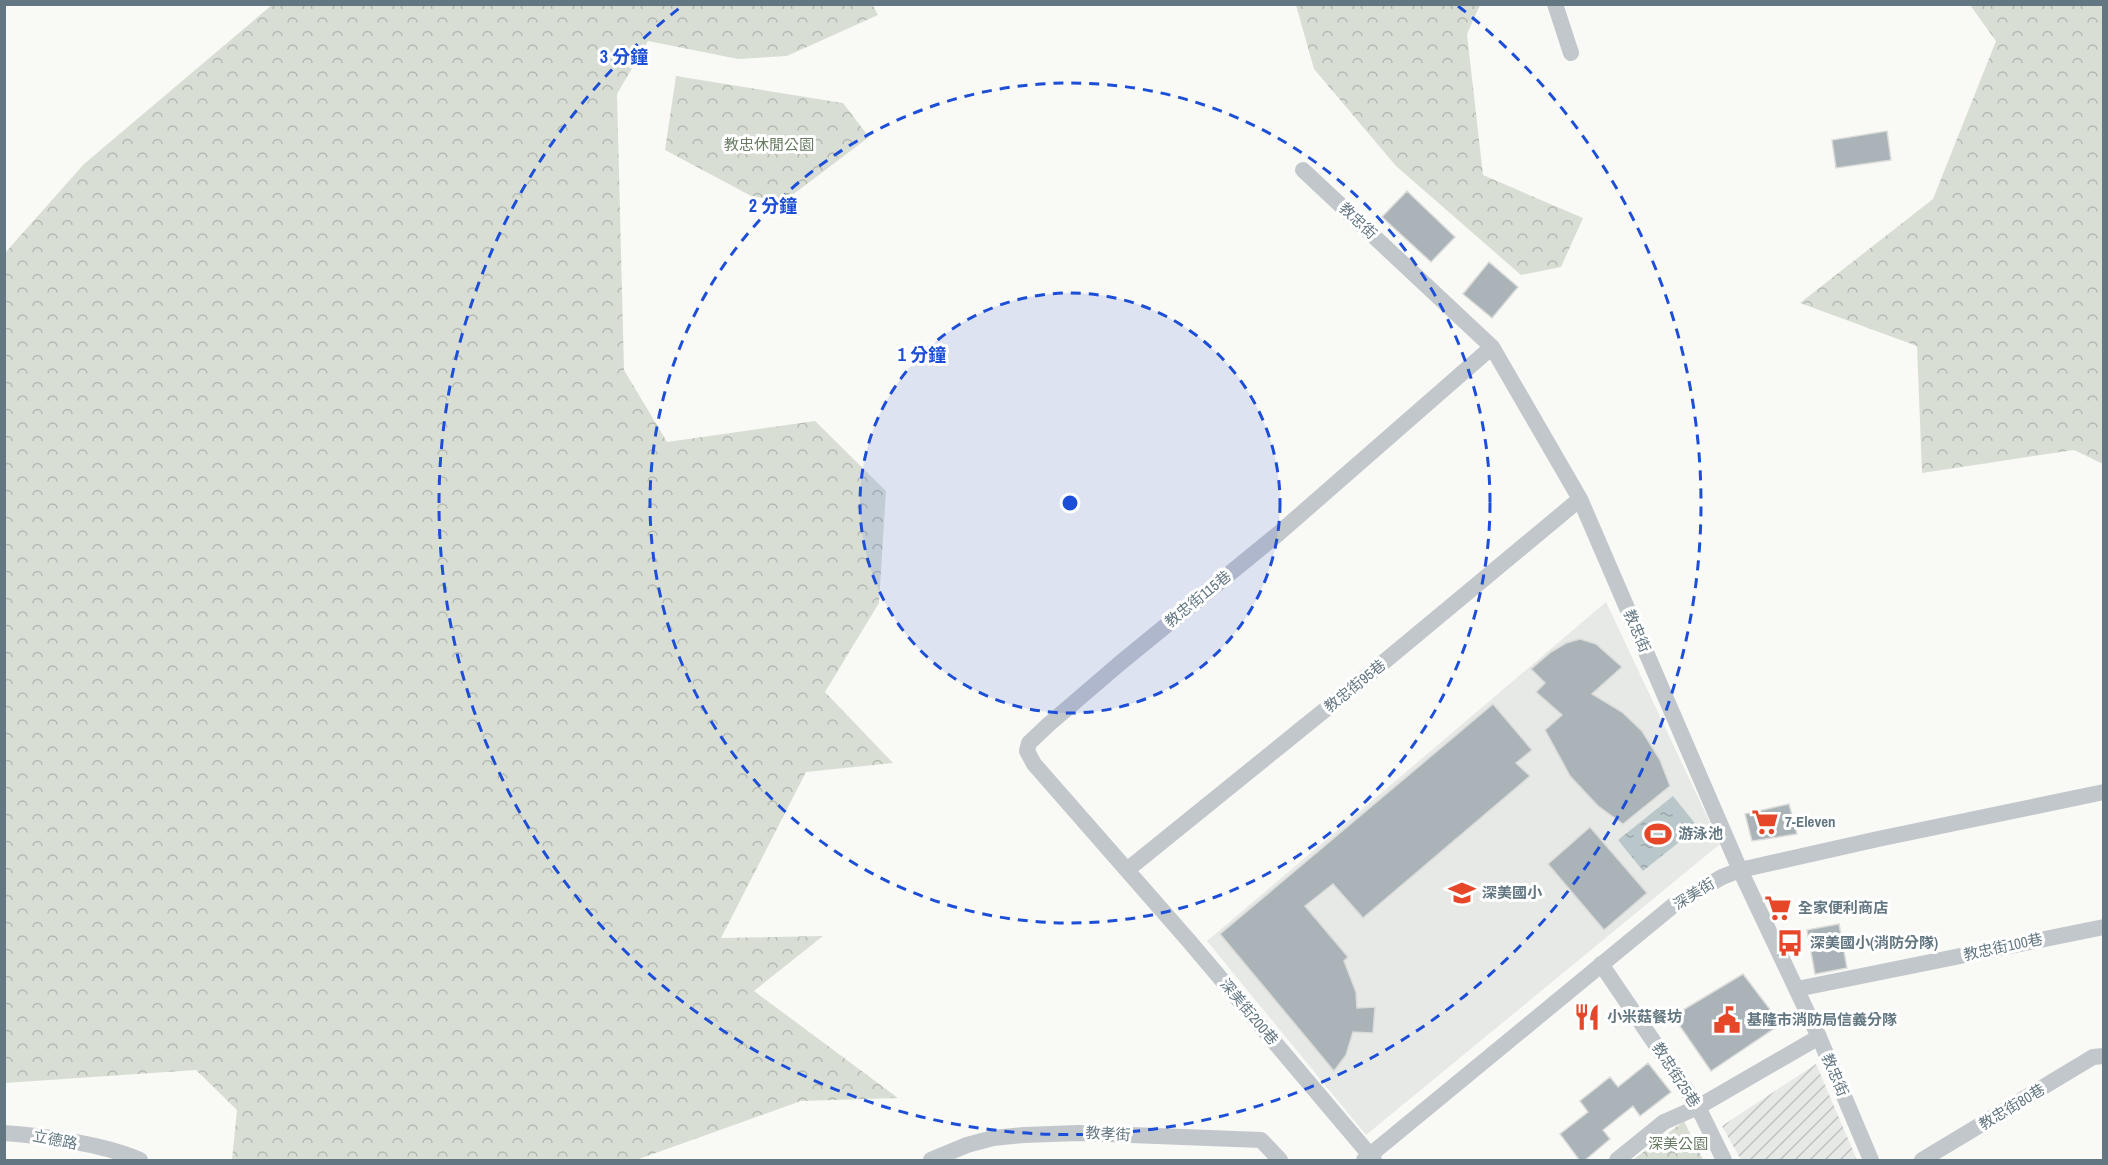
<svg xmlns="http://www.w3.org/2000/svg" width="2108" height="1165" font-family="'Archivo Narrow','Noto Sans TC',sans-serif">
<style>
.built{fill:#e7e9e7}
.industrial{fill:url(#industrial-furrows)}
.forest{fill:url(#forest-crowns)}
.water{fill:url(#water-ripples)}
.building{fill:#a9b3b8;stroke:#dbdbd9;stroke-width:1.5}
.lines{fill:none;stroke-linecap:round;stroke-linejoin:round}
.street{stroke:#c2c7cb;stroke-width:16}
.ring{fill:none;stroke:#1d4ed8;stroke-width:3;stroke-dasharray:10 8}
.labels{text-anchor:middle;stroke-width:6;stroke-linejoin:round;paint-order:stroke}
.park-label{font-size:15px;fill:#687a62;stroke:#fff}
.street-label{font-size:15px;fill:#637782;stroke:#fff}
.poi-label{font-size:15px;font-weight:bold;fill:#637782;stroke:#fff;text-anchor:start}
.centre{fill:#1d4ed8;stroke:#fff;stroke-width:3}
.ring-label{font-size:18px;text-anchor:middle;font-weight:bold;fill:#1d4ed8;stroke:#fff;stroke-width:6;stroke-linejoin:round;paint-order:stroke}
</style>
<defs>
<pattern id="industrial-furrows" width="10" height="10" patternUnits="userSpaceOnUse" patternTransform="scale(1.5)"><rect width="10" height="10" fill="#e7e9e7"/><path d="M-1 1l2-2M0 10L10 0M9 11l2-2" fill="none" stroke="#bfc2c1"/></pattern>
<pattern id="forest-crowns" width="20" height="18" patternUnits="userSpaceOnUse" patternTransform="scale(1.5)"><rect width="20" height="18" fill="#d9ded5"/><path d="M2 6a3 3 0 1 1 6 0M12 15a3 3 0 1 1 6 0" fill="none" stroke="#b4b9b2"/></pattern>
<pattern id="water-ripples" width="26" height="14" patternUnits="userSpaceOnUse" patternTransform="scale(1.5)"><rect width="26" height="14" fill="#b9c7ca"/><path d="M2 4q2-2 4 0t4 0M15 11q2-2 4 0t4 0" fill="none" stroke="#9aa6a9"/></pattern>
</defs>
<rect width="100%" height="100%" fill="#f9f9f6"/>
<path class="built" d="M1606 602 1720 844 1366 1135 1207 941Z"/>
<path class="industrial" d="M1816 1064 1857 1160H1741L1722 1126Z"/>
<path class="forest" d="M273 4H872L878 15 787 56 738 59 648 41 617 94 624 370 667 442 815 421 886 491 879 603 825 692 893 763 806 772 721 938 823 936 754 991 898 1098 801 1101 636 1160H232L237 1110 196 1070 5 1083V253L84 164Z
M1296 5H1480L1467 34 1483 175 1583 218 1561 267 1521 275 1396 166 1314 69Z
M1970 5H2103V464L2074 450 1922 473 1917 346 1800 303 1933 199 1996 41Z
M676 76 843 103 869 137 787 199 753 197 665 150Z
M1684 1121 1703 1160H1633Z"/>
<path class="water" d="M1673 796 1698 827 1643 871 1618 840Z"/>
<path class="building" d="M1887 131 1891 160 1836 168 1832 140Z
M1407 191 1455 237 1431 262 1382 217Z
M1489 262 1518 287 1492 318 1463 294Z
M1580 639 1596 644 1622 667 1592 694 1622 712 1642 731 1660 760 1670 786 1623 824 1598 806 1570 776 1545 730 1562 715 1536 692 1545 683 1531 669 1551 652 1566 643Z
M1493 704 1532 750 1516 763 1530 776 1363 918 1333 884 1305 906 1348 957 1344 961 1356 992 1357 1008 1375 1007 1373 1033 1353 1032 1346 1055 1334 1071 1220 934Z
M1789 804 1797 834 1752 841 1745 814Z
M1590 827 1647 893 1604 930 1548 864Z
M1839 924 1847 968 1815 974 1807 930Z
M1743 974 1781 1024 1711 1071 1673 1016Z
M1648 1063 1671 1092 1640 1116 1633 1106 1603 1130 1610 1139 1584 1161H1580L1560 1134 1588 1112 1580 1101 1610 1077 1618 1087Z"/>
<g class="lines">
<path class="street" d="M1555 4 1571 53
M1303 170 1492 347 1580 499 1740 870 1819 1037 1871 1160
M1127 870 1373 671 1580 499
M1601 964 1698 1107 1724 1160
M1797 989 2104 927
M4 1133C44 1136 104 1144 140 1160
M931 1160 967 1145 993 1138 1024 1135 1079 1133 1261 1140 1280 1160
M1364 1160 1675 904 1722 877 1740 870 1878 839 2104 792
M1374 1160 1189 941 1034 764 1027 751 1029 743 1048 725 1119 664 1278 534 1492 347
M1617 1160 1664 1122 1698 1107 1819 1037
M1922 1160 2093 1057 2104 1056"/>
</g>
<circle cx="1070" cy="503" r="210" fill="#1d4ed8" fill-opacity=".12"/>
<g class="ring">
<circle cx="1070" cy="503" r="210"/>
<circle cx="1070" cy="503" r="420"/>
<path d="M1458 6A631 631 0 1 1 682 6"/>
</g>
<defs>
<symbol id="supermarket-bare" viewBox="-9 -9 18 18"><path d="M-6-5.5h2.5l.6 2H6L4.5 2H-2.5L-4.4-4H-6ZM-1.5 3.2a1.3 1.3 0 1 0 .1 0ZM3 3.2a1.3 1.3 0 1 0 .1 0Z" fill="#e64729" stroke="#fff" stroke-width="2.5" paint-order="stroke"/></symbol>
<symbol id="stadium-bare" viewBox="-9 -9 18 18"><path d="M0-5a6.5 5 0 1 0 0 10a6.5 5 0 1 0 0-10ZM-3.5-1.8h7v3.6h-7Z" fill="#e64729" stroke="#fff" stroke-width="2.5" paint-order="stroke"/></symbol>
<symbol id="school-bare" viewBox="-9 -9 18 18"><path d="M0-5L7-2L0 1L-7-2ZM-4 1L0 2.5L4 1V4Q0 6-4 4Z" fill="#e64729" stroke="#fff" stroke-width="2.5" paint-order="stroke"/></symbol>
<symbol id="bus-bare" viewBox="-9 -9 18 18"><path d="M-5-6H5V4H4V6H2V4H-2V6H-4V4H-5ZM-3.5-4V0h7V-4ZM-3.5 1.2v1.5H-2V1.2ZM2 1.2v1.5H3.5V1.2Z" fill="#e64729" stroke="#fff" stroke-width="2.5" paint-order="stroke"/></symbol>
<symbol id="restaurant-bare" viewBox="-9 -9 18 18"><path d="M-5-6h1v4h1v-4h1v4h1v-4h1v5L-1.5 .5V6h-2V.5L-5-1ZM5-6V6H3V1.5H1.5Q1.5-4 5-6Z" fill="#e64729" stroke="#fff" stroke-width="2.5" paint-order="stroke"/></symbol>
<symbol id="civic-bare" viewBox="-9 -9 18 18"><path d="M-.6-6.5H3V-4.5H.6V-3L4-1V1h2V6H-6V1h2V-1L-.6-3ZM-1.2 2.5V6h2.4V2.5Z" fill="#e64729" stroke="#fff" stroke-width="2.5" paint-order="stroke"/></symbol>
</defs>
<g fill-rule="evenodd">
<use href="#supermarket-bare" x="1746" y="803" width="38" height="38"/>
<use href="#stadium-bare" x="1639" y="815" width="38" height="38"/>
<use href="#school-bare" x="1443" y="874" width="38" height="38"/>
<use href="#supermarket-bare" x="1759" y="889" width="38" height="38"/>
<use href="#bus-bare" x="1771" y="924" width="38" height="38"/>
<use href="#restaurant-bare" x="1568" y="998" width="38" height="38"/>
<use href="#civic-bare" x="1708" y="1001" width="38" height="38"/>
</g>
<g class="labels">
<g class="park-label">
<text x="769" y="150">教忠休閒公園</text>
<text x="1678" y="1149">深美公園</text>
</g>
<g class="street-label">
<text transform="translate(1358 221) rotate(43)" y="5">教忠街</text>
<text transform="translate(1198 599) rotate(-39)" y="5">教忠街115巷</text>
<text transform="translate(1637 631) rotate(67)" y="5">教忠街</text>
<text transform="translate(1355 686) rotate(-39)" y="5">教忠街95巷</text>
<text transform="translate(1694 894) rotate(-32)" y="5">深美街</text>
<text transform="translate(2003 947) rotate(-12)" y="5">教忠街100巷</text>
<text transform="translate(1249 1012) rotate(50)" y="5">深美街200巷</text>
<text transform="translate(1676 1075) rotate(57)" y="5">教忠街25巷</text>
<text transform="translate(1835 1075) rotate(67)" y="5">教忠街</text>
<text transform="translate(2012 1107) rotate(-31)" y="5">教忠街80巷</text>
<text transform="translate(1108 1134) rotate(3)" y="5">教孝街</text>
<text transform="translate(55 1140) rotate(11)" y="5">立德路</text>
</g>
<g class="poi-label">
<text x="1785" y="827">7-Eleven</text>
<text x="1678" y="839">游泳池</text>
<text x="1482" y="898">深美國小</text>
<text x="1798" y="913">全家便利商店</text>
<text x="1810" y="948">深美國小(消防分隊)</text>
<text x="1607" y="1022">小米菇餐坊</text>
<text x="1747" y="1025">基隆市消防局信義分隊</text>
</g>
</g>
<circle cx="1070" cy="503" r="9" class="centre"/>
<g class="ring-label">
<text x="624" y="63">3 分鐘</text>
<text x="773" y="212">2 分鐘</text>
<text x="922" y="361">1 分鐘</text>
</g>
<rect width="2108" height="1165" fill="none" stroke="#637782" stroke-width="12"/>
</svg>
